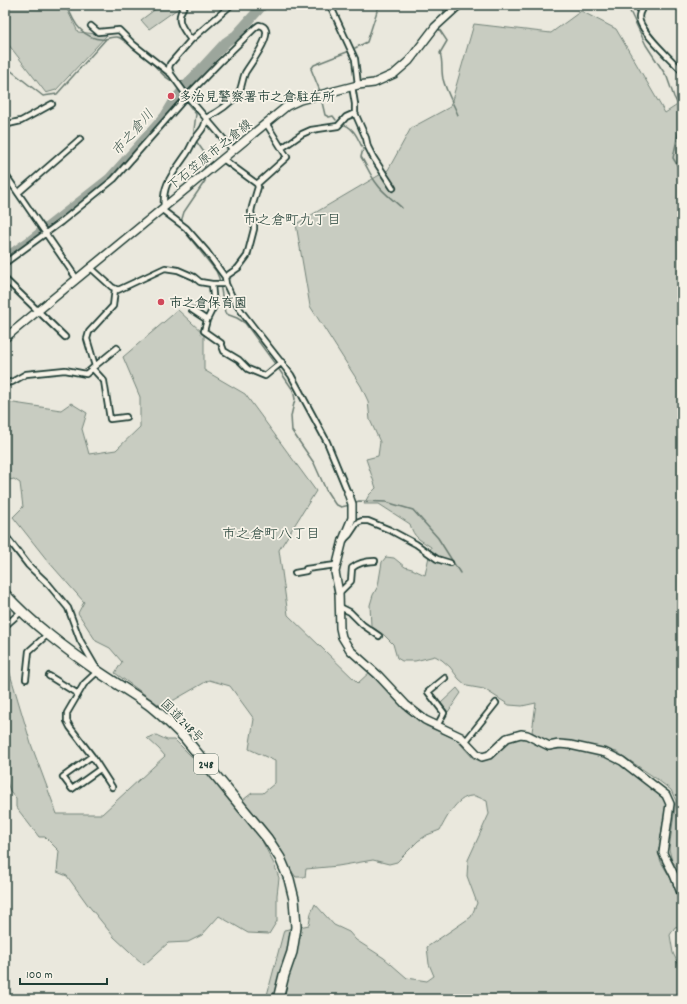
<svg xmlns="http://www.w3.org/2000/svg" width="687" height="1004" font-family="Dekko,'Klee One',sans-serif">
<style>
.green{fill:#c8ccc1;stroke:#74847a}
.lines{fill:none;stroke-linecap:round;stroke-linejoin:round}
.stream{stroke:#6a7c72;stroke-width:1.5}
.river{stroke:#9ca69c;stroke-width:10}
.street-casing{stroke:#1f3d34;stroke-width:8}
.secondary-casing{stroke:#1f3d34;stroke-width:10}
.highway-casing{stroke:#1f3d34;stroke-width:12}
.street{stroke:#f7f3e8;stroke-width:4.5}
.secondary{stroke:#f7f3e8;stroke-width:7}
.highway{stroke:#f7f3e8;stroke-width:9}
.poi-dot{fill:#d1495b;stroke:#f7f3e8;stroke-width:1.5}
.labels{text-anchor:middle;stroke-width:3.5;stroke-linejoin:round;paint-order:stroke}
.shield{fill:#f7f3e8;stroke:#60746a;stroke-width:1}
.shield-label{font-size:12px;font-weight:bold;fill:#1f3d34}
.poi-label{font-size:13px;font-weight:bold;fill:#1f3d34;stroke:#f7f3e8;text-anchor:start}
.street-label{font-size:13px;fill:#1f3d34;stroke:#f7f3e8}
.water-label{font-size:14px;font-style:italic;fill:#445c53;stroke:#f7f3e8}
.neighbourhood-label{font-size:14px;fill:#1f3d34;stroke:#f7f3e8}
</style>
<rect width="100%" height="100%" fill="#eae8dd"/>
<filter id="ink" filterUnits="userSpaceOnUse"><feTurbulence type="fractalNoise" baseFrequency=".025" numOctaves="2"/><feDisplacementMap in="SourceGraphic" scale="8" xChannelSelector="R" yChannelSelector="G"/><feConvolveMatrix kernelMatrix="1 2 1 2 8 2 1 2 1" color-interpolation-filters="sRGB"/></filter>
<g filter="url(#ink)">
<path class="green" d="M5 5H65L78 32 107 35 56 90 46 93 5 40Z
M161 5H183L149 29 141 20Z
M581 11 616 29 665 113 682 102V746L679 748 682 753V868L680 870 672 861 669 849 676 801 671 790 654 777 617 752 573 742H553L547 741 532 732 536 703 522 706 509 705 484 689 467 686 459 679 450 667 442 660 435 656 415 661H402L397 658 393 644 384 635 371 626 370 605 373 595 378 586 382 562 386 557 394 558 405 567 412 569 425 575 431 547C419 539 414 538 410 524L379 504H364L369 495 376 488 366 459 378 456 380 442 370 420 368 401 361 386 310 306 296 224 388 170 411 128 450 107 474 24 551 33Z
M178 310 204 334V370L245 394 316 491 279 550 288 615 358 683 371 671 412 715 426 726 456 739 473 758 478 760H486L511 740 514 738H522L531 740 551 750 567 748 598 754 612 759 622 765 660 794 666 804 658 853 661 862 671 879 682 909V926L675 927 670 935 673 953 682 972V999H266L284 930 309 925 311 913 315 904 334 925 349 932 356 940 384 958 407 978 427 981 434 976 429 964 427 947 471 917 477 903 467 876 468 860 489 814 487 801C484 800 479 797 475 796 458 794 447 817 440 830L427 835 418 841 397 862 389 864 373 860 338 866 306 869 305 877H296C289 869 286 859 281 850 271 832 256 816 243 800L252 793H263L275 783V761L249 749 254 719 230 686 209 680 162 707 115 673 122 662 110 648 96 641 78 613 84 602 47 560 13 517 23 507 20 483 14 479 5 481V407L7 402 61 410 71 403 87 413 82 429 89 454 116 450 140 427V397L123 357Z
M5 657 31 744 57 814H102L165 756 159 749 147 738 156 735 167 740H175L205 770 260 837 274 864 279 878 277 895V921L269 934 248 933 219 916 202 935 188 942 168 943 144 965 114 937 88 905 67 876 57 872 59 851 45 837H39L16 807V798L10 791 5 777Z
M457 688 461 693 448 712 441 703Z"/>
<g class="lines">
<path class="stream" d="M67 5C70 13 74 23 80 29 87 36 96 40 105 39 111 38 115 35 120 38 131 45 142 54 152 63 159 70 165 79 175 82
M627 5 646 45 667 77 674 97 682 112
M443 16 445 5
M440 27 439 29 447 41 440 53C443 61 441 70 443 79 446 91 453 103 458 115
M355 48 367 42 379 5
M5 66 43 96 57 94 106 39
M179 82 190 81
M320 91 311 69 314 65 347 52
M179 95 181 96
M321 98 325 115 329 117 333 116 336 120
M188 104 196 114 193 138
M682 115 673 158 682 173
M341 124C354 126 358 139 363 149L361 157C367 166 370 175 377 184 383 193 394 200 402 208
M196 141 206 155 204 171
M181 222 184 212 205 181V177
M182 228 216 271 219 278 225 313 229 315 237 318 245 323 278 368 293 390 295 399 291 416 292 431 314 463 326 490 335 504 341 507 350 505
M353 503 359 501 386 502 413 510 438 538 460 573"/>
<path class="river" d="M5 258 31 240 109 179 165 116 174 101 190 81 226 42 236 35 263 5"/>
<defs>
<path id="street" d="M185 5C174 20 182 27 191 40
M231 5 191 40 170 64 169 68 171 74 187 96 233 150
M330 5 355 59 358 85
M644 5C642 9 639 12 639 17 639 31 672 60 682 71
M91 26 98 32 119 30 134 45 171 74
M352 86 355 104V113L366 138 368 147 373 157 393 188
M5 126 8 124 21 121 52 104
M282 148 302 134 311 130 338 126 346 117 355 113
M223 159 257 184 258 187 252 207 251 212 254 223V229L247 256 238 268 225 277
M5 174 77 279
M257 184 287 157 266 123
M18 193 80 139
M161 209 186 228 207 252 225 277 226 284 233 299 244 315 291 375 327 442 348 493
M5 263 61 222 114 179 187 96 219 63 255 28 259 25C280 28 249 65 245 73 242 80 242 88 238 94 229 105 218 112 206 118 205 129 200 131 194 140 191 145 189 151 185 156 173 174 162 184 164 207
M91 268 112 287 118 290 165 268 178 270 194 277 200 282 212 284H226
M5 279 65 337
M212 284 214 306 207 320 204 331 221 343 224 351 239 360 248 369 265 376 282 362
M192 310 207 320
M95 366 117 348
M93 369 104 381 110 419 126 417
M5 383 12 382 26 374 65 370 86 374 95 366 87 339 89 332 113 306 115 289
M5 535 28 565 49 585 68 608 80 640 98 671 84 684 67 713V721L70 727 92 756 112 787
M345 539 349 535 357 523 362 521H368L390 530 416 544 437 559 450 563
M295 573 306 571V569L336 565
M339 593 351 581 352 568C358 563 367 561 375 561
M340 607 350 612 363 625 379 636
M5 626 22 611
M49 676 78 694
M26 679 29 651 48 634
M437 726 444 713 428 692 445 678
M465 742 496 703
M92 756 63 777 72 789 100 769"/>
<path id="secondary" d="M5 338 287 106 300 100 358 85 374 83 394 74 409 61 435 27 459 5
M348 493 352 504V518L343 540 335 572 339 593 340 628 342 637 350 650 378 675 406 705 425 720 461 737 477 754 482 757 489 755 507 738 521 734 527 735 549 746 559 744 570 745 606 753 622 761 666 795 670 804 663 853 674 875 682 895"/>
<path id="highway" d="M5 594C32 624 66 649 99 672 115 683 132 693 148 704 161 714 173 726 184 737L267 838 280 858 289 879 294 899 296 927 292 952 284 975 278 999"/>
</defs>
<use href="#street" class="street-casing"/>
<use href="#secondary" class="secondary-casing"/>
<use href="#highway" class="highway-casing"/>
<use href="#street" class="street"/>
<use href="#secondary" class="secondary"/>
<use href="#highway" class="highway"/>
</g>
</g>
<g class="poi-dot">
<circle cx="171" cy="96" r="4"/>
<circle cx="161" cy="302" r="4"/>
</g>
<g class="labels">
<rect class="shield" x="194" y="754" width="24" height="20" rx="3"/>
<g class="shield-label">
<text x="206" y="768">248</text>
</g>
<g class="poi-label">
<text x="179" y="101">多治見警察署市之倉駐在所</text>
<text x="169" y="307">市之倉保育園</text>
</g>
<g class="street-label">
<text transform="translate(209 154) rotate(-39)" y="5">下石笠原市之倉線</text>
<text transform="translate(183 720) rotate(45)" y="5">国道248号</text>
</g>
<g class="water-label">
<text transform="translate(132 132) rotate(-49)" y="5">市之倉川</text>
</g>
<g class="neighbourhood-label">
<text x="292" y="224">市之倉町九丁目</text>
<text x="271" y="538">市之倉町八丁目</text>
</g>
</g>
<rect width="687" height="1004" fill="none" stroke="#f7f3e8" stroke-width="20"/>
<rect x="10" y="10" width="667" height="984" fill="none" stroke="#1f3d34" stroke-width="1.5" filter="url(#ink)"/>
<path d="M20 978v6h87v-6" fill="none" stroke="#1f3d34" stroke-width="2"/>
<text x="26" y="978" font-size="12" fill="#1f3d34" stroke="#f7f3e8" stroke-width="3" paint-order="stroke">100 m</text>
</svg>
